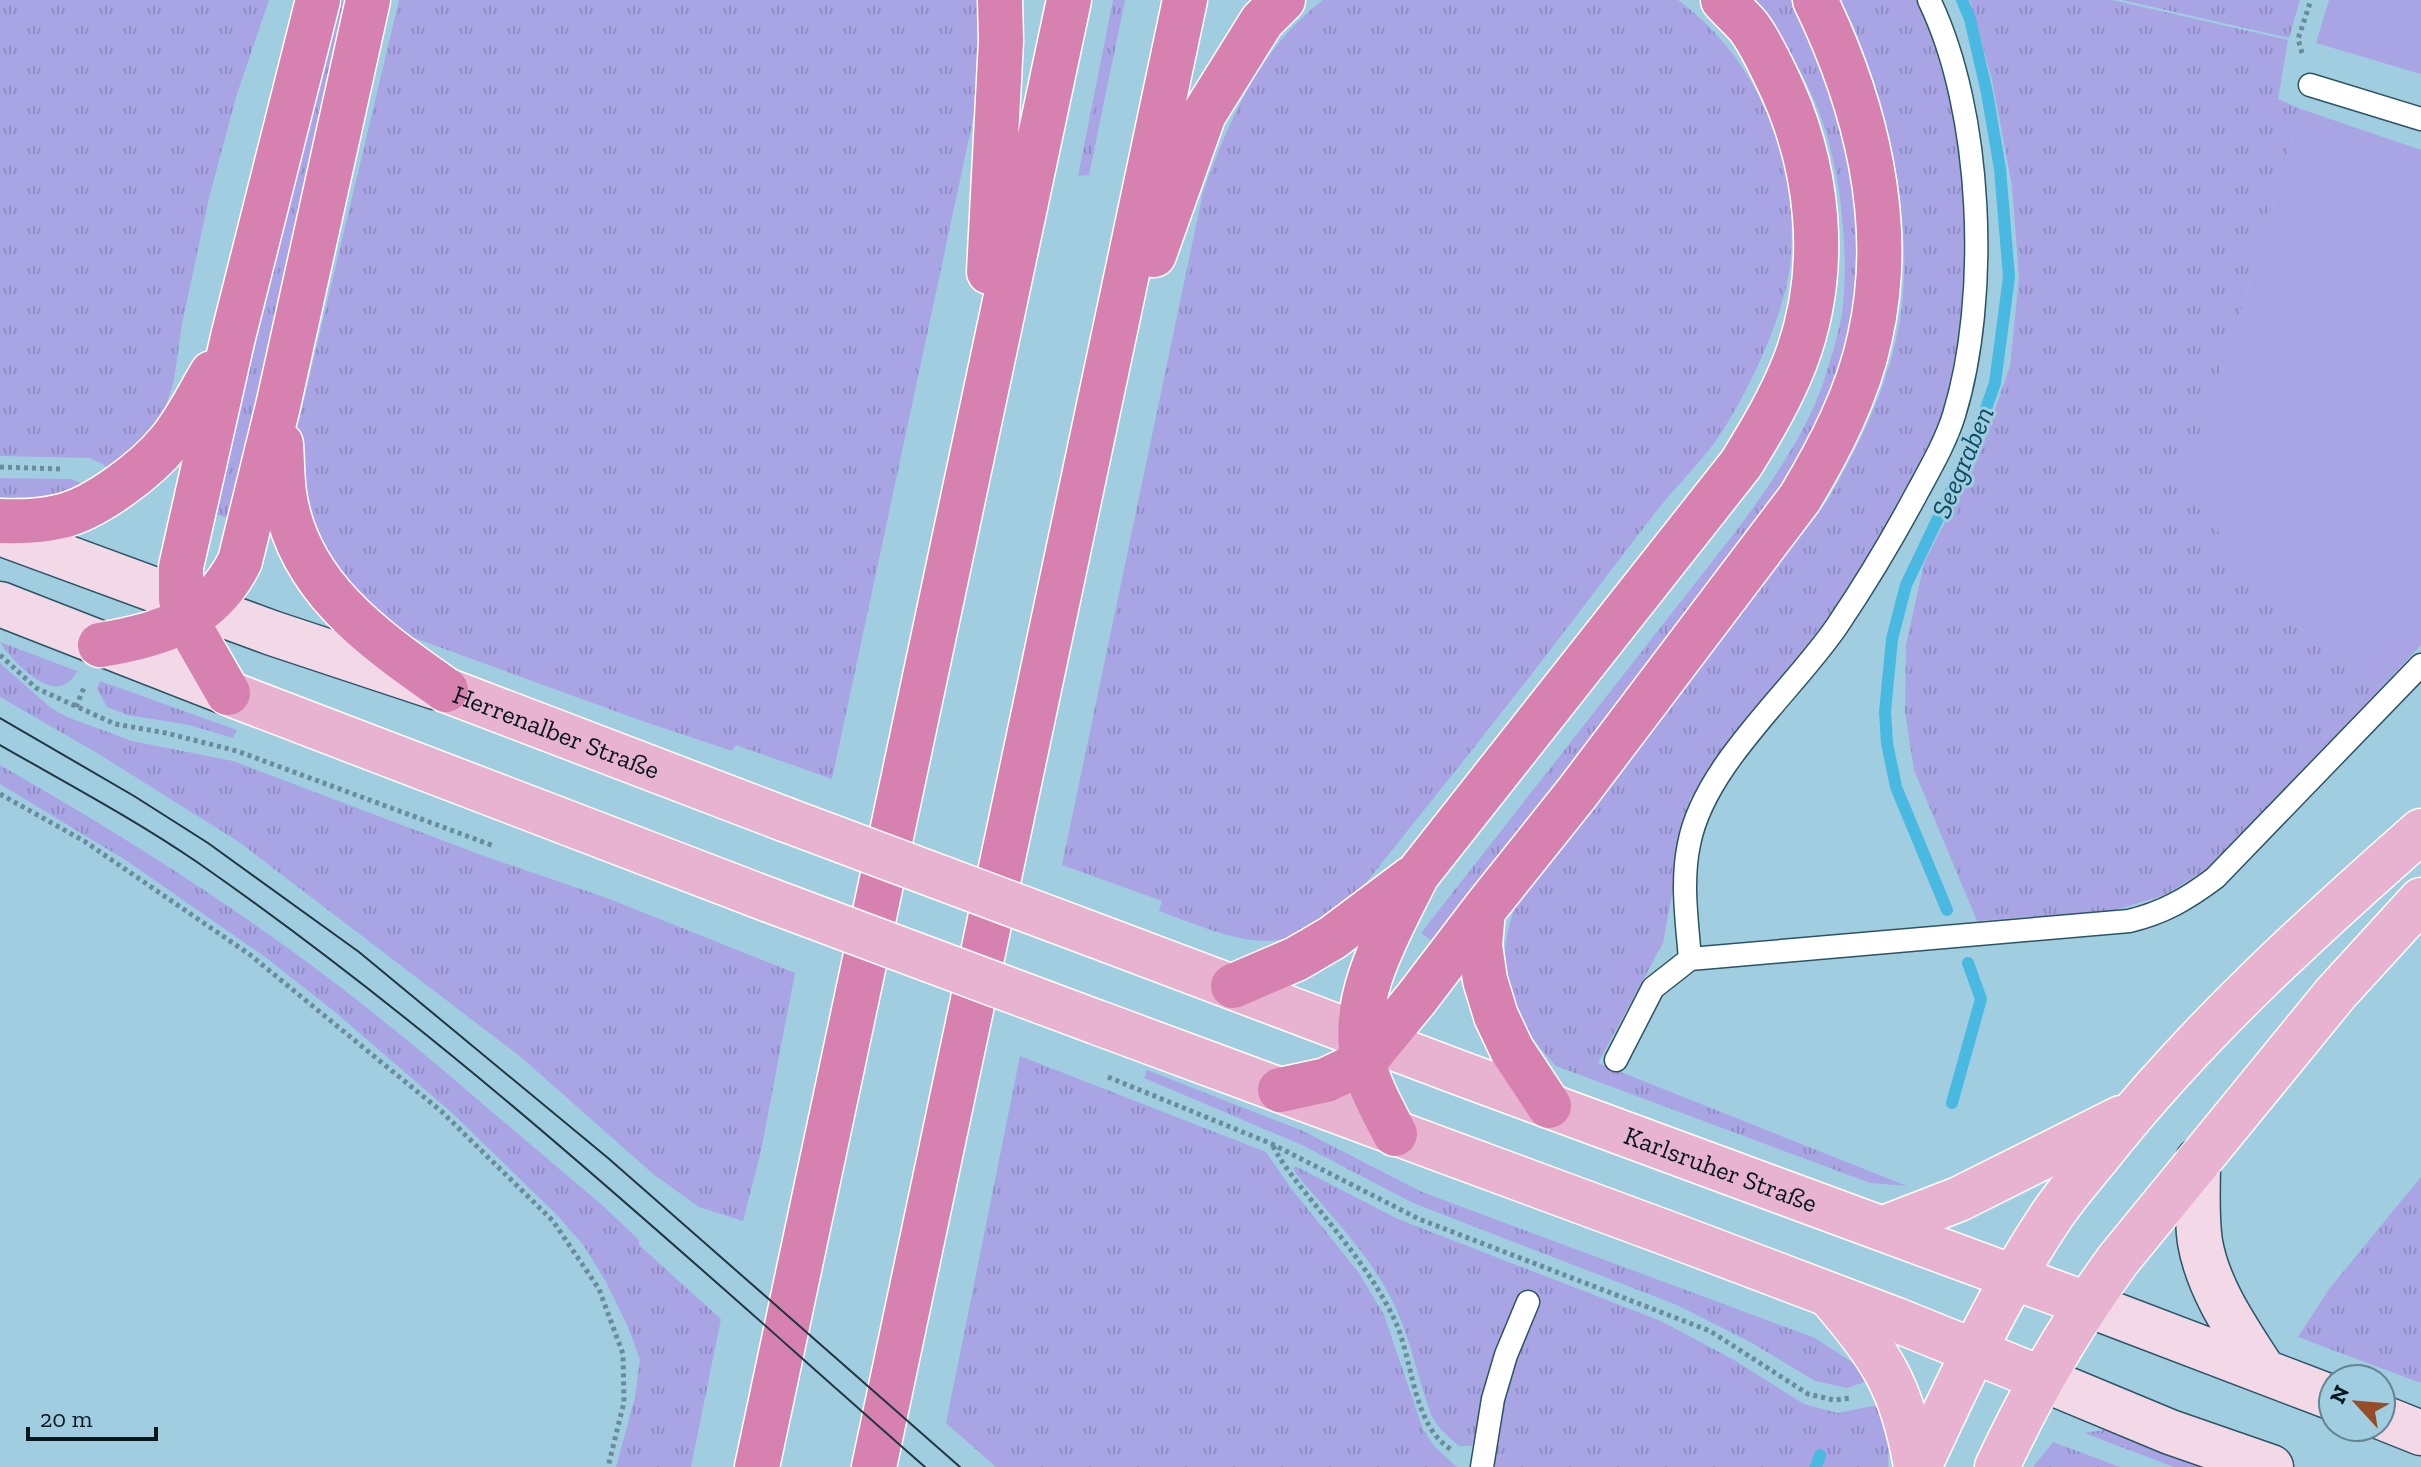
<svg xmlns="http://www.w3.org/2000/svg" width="2421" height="1467" font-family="'Zilla Slab',serif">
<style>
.grass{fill:url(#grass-tufts)}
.garden{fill:#a9a5e5}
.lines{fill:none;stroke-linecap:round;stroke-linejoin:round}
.stream{stroke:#49b9e2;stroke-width:12}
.lane-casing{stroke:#2b5464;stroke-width:25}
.secondary-casing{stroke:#2b5464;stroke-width:47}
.primary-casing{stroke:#fff;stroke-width:47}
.highway-casing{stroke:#fff;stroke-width:47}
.path{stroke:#698b9a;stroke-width:5;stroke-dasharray:4 4;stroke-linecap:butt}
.lane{stroke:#fff;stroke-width:22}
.secondary{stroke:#f3d9e7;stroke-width:44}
.primary{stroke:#e7b3d0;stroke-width:44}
.highway{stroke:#d781b0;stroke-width:44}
.tram{stroke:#21363f;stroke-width:2}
.primary-bridge-casing{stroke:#fff;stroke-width:47;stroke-linecap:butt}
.primary-bridge{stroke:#e7b3d0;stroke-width:44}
.labels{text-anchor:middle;stroke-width:6;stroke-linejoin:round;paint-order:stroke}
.street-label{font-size:26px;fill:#06161d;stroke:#a1cde0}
.water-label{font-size:28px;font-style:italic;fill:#0d4d63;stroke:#a1cde0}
</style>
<defs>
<pattern id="grass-tufts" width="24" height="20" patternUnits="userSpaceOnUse" patternTransform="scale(2)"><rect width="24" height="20" fill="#a9a5e5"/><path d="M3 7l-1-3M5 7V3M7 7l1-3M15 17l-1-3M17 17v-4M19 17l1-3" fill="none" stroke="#908dc4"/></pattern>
</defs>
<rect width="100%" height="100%" fill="#a1cde0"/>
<path class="grass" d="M0 0H269L237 94 209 198 182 324 174 380 165 409 152 432 113 474 103 464 89 458 0 456Z
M340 0H355L233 519 214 514Z
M399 0H979L978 96 832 779 736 745 732 751 645 722 406 635 353 600 310 521 297 461V429Z
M1113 0H1125L1089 175 1078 176Z
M1323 0H1678C1761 61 1801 165 1790 266 1784 316 1749 391 1721 433 1705 458 1682 480 1663 503 1639 533 1616 564 1593 594 1514 699 1431 801 1350 903 1279 964 1236 939 1159 911L1162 901 1062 865 1203 192C1230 119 1259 49 1323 0Z
M1750 0H1791L1831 93 1841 128 1854 192 1859 238V277L1844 362 1796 469 1673 636 1525 822 1436 944 1421 933 1740 526C1773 480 1807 432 1825 378 1831 357 1839 334 1842 313 1850 252 1840 159 1815 102 1799 64 1777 32 1750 0Z
M1841 0H1919L1923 8 1957 123 1966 223 1962 335 1941 419 1905 497 1816 637 1690 799 1663 943 1598 1063 1907 1186 1870 1183 1556 1066C1507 1013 1491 969 1517 901L1828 500C1856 451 1882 399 1895 344 1921 239 1889 95 1841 0Z
M1970 0H2112L2288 40 2278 99 2301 109 2231 345 2181 486 2297 626 2381 688 2207 869 2165 895 2112 911 1977 921 1914 770 1905 712 1906 645 1924 563 1979 456 2010 366 2019 278 2012 186 1992 80Z
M2122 0H2300L2289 38Z
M0 478 71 479 91 487 64 496 0 503Z
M0 642 77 671C58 710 14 664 0 642Z
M0 663 51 708 67 717 132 741 233 761 484 856 607 898 795 973 761 1151 743 1221 699 1207 653 1174 522 1058 239 842 97 753 0 697Z
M100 681 237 730 233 738 189 725 128 715 107 707 97 689Z
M0 765C117 832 232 904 339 986 429 1055 513 1131 600 1203L639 1240V1245L721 1319 691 1467H616L635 1397 640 1360 629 1329 606 1282 584 1246 557 1215 451 1112 335 1012 265 957 127 861 0 784Z
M1020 1056 1266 1152 1290 1187 1359 1273 1384 1315 1423 1429 1434 1446 1457 1467H996L946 1423Z
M1147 1070 1303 1131 1422 1192 1815 1338 1852 1362 1868 1381 1847 1388 1815 1381 1752 1343 1677 1305 1413 1203 1302 1145 1144 1078Z
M1295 1166 1398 1219 1661 1321 1734 1360 1804 1404 1838 1413 1882 1404 1889 1442 1888 1467H1492L1498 1418 1523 1342 1484 1393 1472 1446H1459L1441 1430 1432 1417C1418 1380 1411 1340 1394 1304 1371 1256 1331 1216 1297 1175L1294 1170Z
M2421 1177V1383L2298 1337 2329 1289Z
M2111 1429 2224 1467H2174L2084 1433Z
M2053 1442 2120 1467H2033Z"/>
<path class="garden" d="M2329 0H2421V74L2316 43Z
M2301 109 2421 150V645L2381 688 2297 626 2180 486 2231 345Z"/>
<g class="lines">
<path class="stream" d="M1947 910 1896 787 1887 743 1885 712 1892 639 1906 585 1974 443 1995 383 2009 277 2000 169 1987 93 1970 19 1962 0
M1952 1103 1981 999 1968 963
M1816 1467 1820 1455"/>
<defs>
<path id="lane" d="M2310 85 2421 119
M1690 959 2129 921C2163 913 2187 899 2215 878L2421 665
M1616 1060 1653 988 1690 959C1687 921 1681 882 1689 844 1704 765 1792 692 1837 626 1866 583 1893 538 1918 491 1931 467 1946 441 1954 415 1990 298 1983 111 1929 0
M1482 1467 1493 1399 1506 1355 1528 1302"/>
<path id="secondary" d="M0 533 272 633 435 687
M0 604 228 693
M2198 1160C2198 1187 2196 1215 2200 1242 2208 1289 2238 1331 2263 1370
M2086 1304 2333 1398
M2040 1378 2170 1432 2271 1467
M2381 1417 2421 1433"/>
<g id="primary">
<path id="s1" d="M446 690 784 819"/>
<path d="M228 693 769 900"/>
<path id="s2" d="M1110 941 1460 1073 2086 1304"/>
<path d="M1096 1022 1672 1235 1894 1319 2040 1378"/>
<path d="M1884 1228 1959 1199 2121 1118"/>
<path d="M1830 1296C1881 1355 1903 1388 1916 1467"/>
<path d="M1919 1467C1959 1381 1999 1294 2052 1215 2069 1190 2090 1167 2108 1144 2201 1028 2310 929 2421 831"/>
<path d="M1997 1467C2031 1394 2070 1326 2118 1260L2336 993 2421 900"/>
</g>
<path id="highway" d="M1154 255 1204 114 1262 21 1283 0
M989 272 1001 41 1000 0
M281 444C282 460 282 477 284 493 297 587 375 640 446 690
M0 521C21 522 42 521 62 516 96 508 147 469 169 442 186 422 198 396 212 373
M100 645C161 635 211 620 240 561L278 406 368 0
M228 693 186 620 181 599V567L233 337 318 0
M1233 986 1296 959 1332 938 1412 878
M1280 1090 1326 1080 1364 1062 1416 999 1483 911
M1549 1106 1512 1050 1496 1016 1485 980 1480 945 1483 911 1577 793 1800 498C1830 448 1858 394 1870 337 1896 222 1865 103 1815 0
M1395 1134C1383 1111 1369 1086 1363 1061 1349 997 1390 930 1417 875L1741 464C1762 430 1781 398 1795 362 1831 268 1819 162 1775 74 1767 58 1759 40 1748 26 1740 17 1731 9 1723 0
M757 1467 1069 0
M874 1467 1185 0"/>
</defs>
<use href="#lane" class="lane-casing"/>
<use href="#secondary" class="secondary-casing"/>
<use href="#primary" class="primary-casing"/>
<use href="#highway" class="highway-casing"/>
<path class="path" d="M2302 53 2298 39 2311 0
M0 467 61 469
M0 655 36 688 115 724 166 733 237 751 494 846
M76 707 85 685
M0 794 84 841 249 954 441 1111 553 1221 599 1289 623 1354 624 1402 608 1467
M1108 1077 1272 1144 1419 1219 1710 1331 1808 1394 1834 1400 1851 1398
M1273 1146C1284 1167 1297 1182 1312 1201 1342 1238 1376 1279 1396 1323 1413 1361 1413 1427 1452 1450"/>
<use href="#lane" class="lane"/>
<use href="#secondary" class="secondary"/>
<use href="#primary" class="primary"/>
<use href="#highway" class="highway"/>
<path class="tram" d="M0 718 134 796 208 843 359 952 608 1158 960 1467
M0 745C66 783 134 819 197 862 456 1042 688 1259 925 1467"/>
<defs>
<path id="primary-bridge" d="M784 819 1110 941
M769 900 1096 1022"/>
</defs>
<use href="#primary-bridge" class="primary-bridge-casing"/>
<use href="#primary-bridge" class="primary-bridge"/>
</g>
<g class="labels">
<g class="street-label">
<text dy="9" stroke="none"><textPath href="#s1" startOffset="118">Herrenalber Straße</textPath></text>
<text dy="9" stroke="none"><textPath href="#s2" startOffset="652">Karlsruher Straße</textPath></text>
</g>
<g class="water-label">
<text transform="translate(1962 462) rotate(-67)" y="10">Seegraben</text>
</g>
</g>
<g transform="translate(2357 1403) rotate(296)"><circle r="38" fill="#a1cde0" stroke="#638492" stroke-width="2"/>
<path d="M0-6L14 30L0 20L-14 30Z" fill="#954d28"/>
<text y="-12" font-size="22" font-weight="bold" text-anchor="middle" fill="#06161d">N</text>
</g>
<path d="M28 1427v12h128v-12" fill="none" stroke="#06161d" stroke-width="4"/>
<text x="40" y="1427" font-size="24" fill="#06161d" stroke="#a1cde0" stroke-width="6" paint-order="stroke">20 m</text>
</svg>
